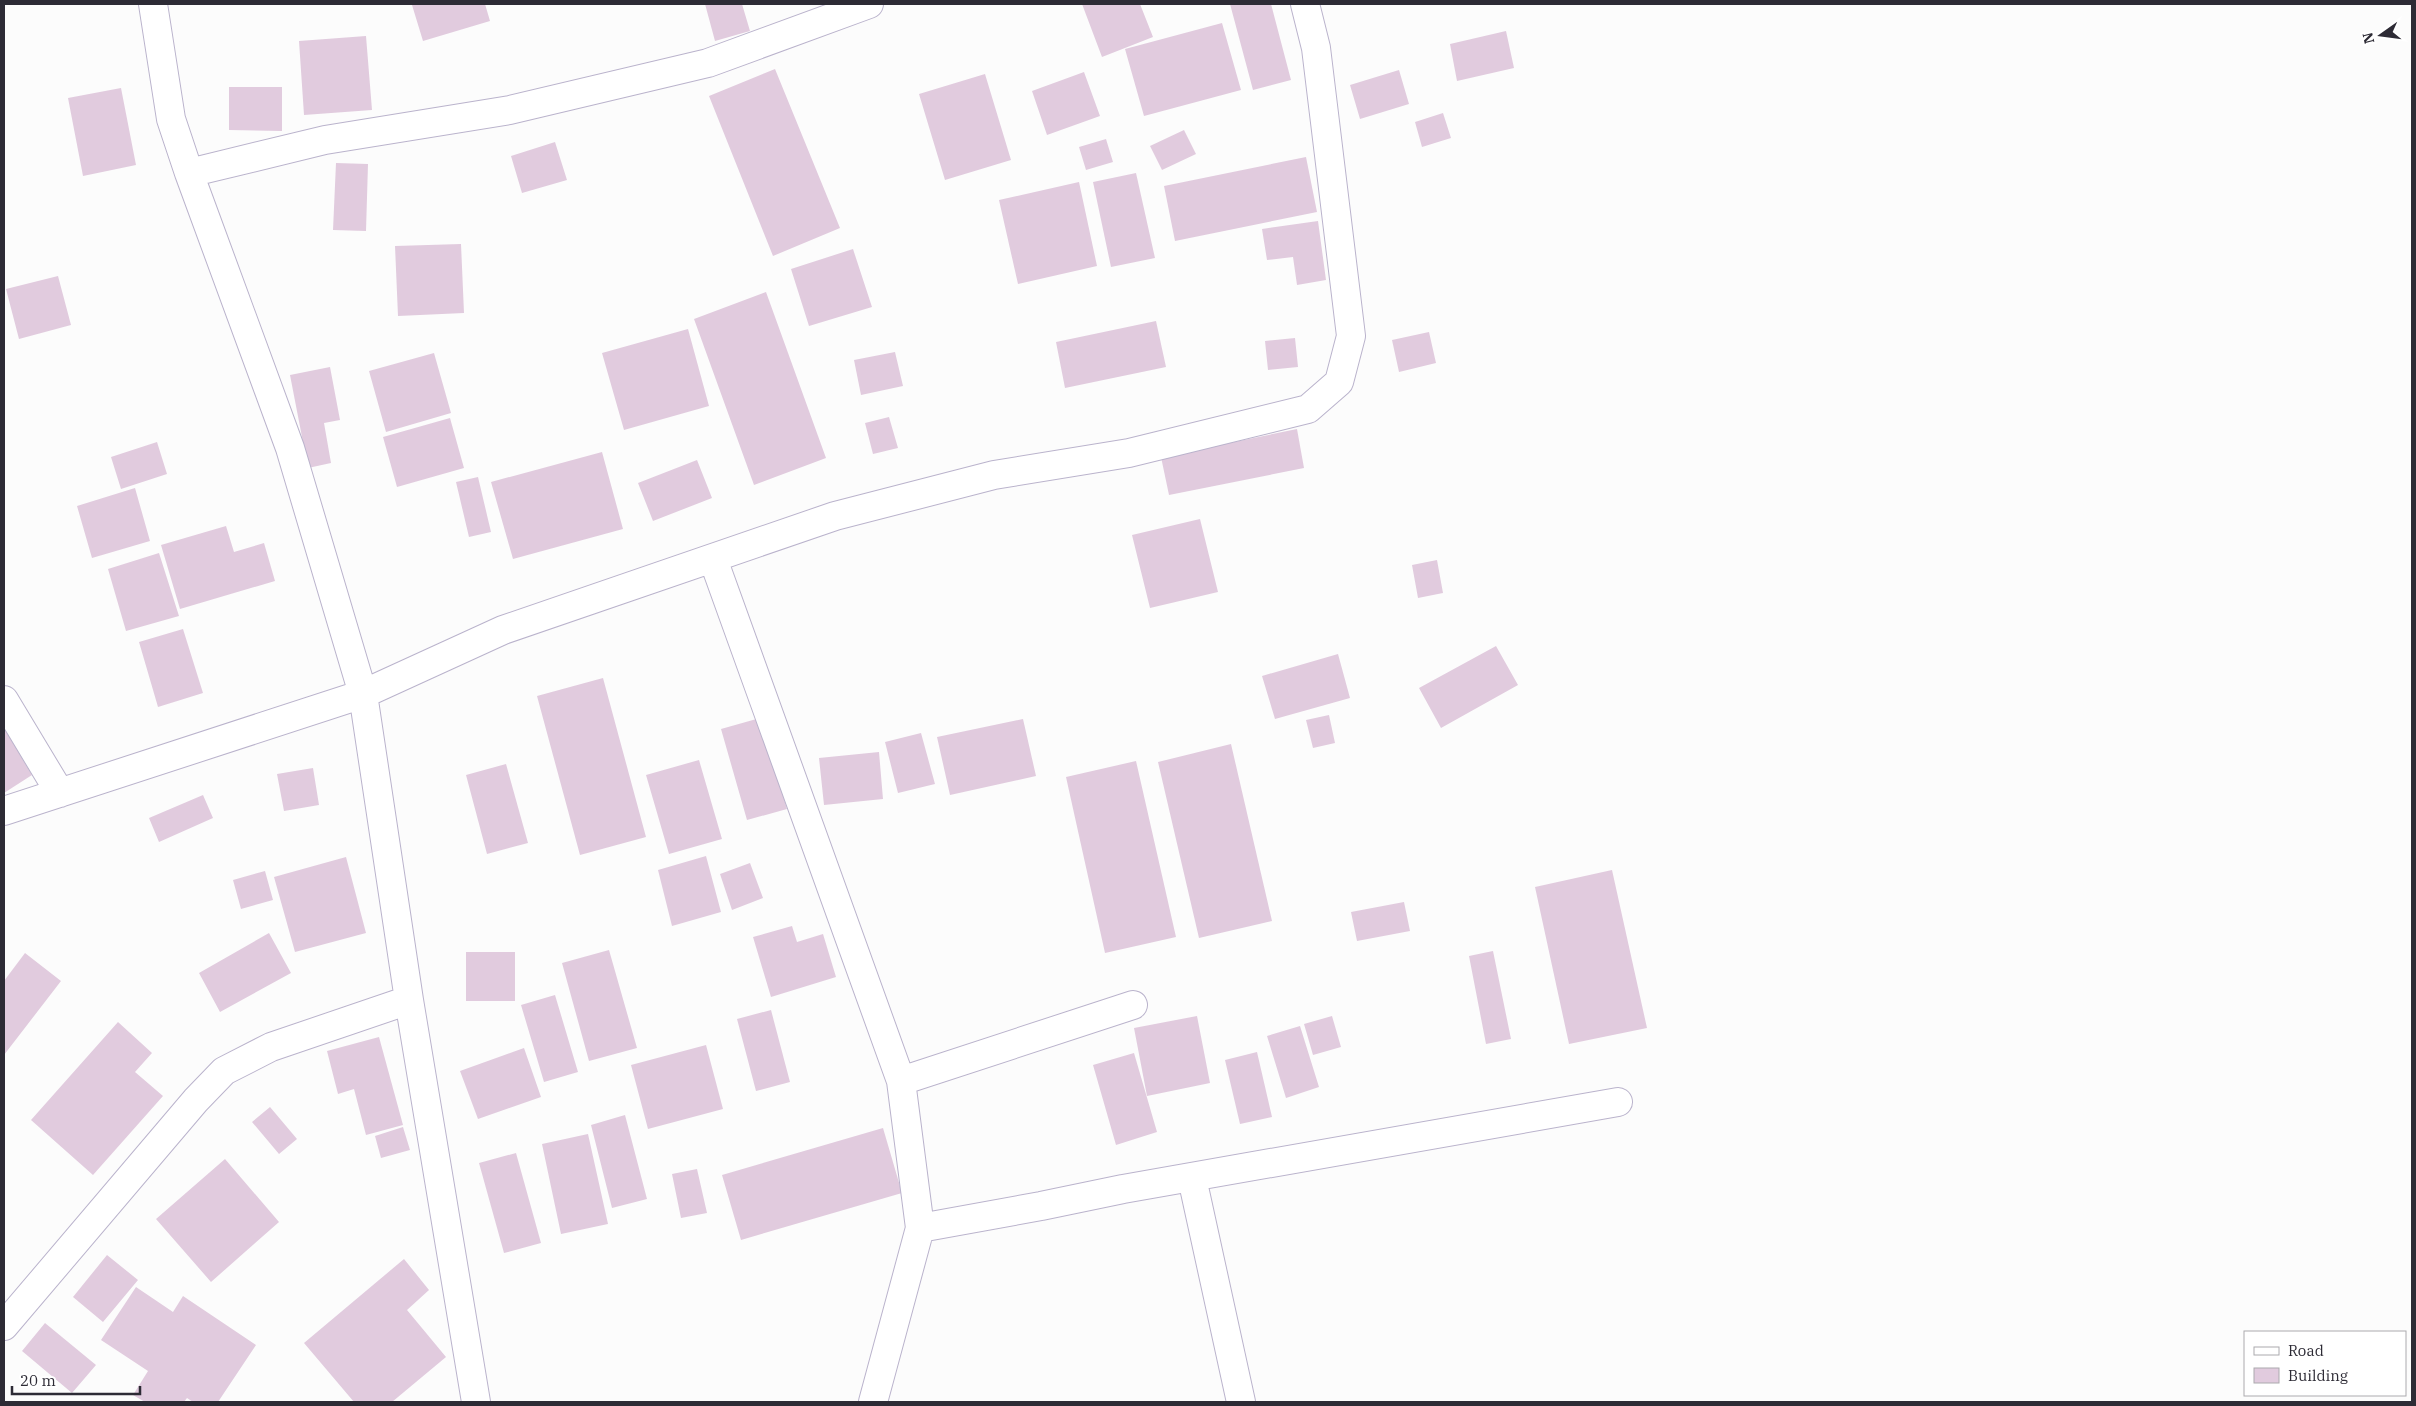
<svg xmlns="http://www.w3.org/2000/svg" width="2416" height="1406" font-family="'IBM Plex Serif',serif">
<style>
.building{fill:#e1cbde}
.lines{fill:none;stroke-linecap:round;stroke-linejoin:round}
.minor-casing{stroke:#bab3cc;stroke-width:30}
.minor{stroke:#fff;stroke-width:28}
</style>
<rect width="100%" height="100%" fill="#fcfcfc"/>
<path class="building" d="M416 4H485L490 21 423 41 412 5Z
M705 4H742L750 31 715 41Z
M1082 4H1140L1153 37 1102 57Z
M1230 4H1271L1291 80 1253 90Z
M1222 23 1241 90 1144 116 1125 49Z
M1506 31 1514 68 1457 81 1450 44Z
M366 36 372 110 304 115 299 41Z
M775 69 840 228 773 256 709 96Z
M1399 70 1409 104 1360 119 1350 85Z
M1084 72 1100 116 1047 135 1032 91Z
M985 74 1011 160 945 180 919 94Z
M229 87H282V131L229 130Z
M121 88 136 165 83 176 68 98Z
M1443 113 1451 138 1422 147 1415 122Z
M1184 130 1196 154 1162 170 1150 146Z
M1106 139 1113 162 1086 170 1079 147Z
M555 142 567 180 522 193 511 156Z
M1306 157 1317 212 1175 241 1164 186Z
M336 163 368 164 366 231 333 230Z
M1136 173 1155 258 1111 267 1093 182Z
M1079 182 1097 266 1018 284 999 200Z
M1318 221 1326 280 1297 285 1293 257 1267 260 1262 229Z
M461 244 464 313 398 316 395 246Z
M853 249 872 307 809 326 791 269Z
M58 276 71 325 19 339 6 289Z
M766 292 826 458 754 485 694 319Z
M1156 321 1166 367 1065 388 1056 342Z
M688 329 709 406 624 430 602 353Z
M1429 332 1436 363 1399 372 1392 340Z
M1295 338 1298 367 1268 370 1265 341Z
M895 352 903 386 861 395 854 360Z
M434 353 451 413 386 432 369 371Z
M330 367 340 420 324 423 331 463 308 468 290 375Z
M889 417 898 448 873 454 865 423Z
M450 418 464 468 397 487 383 437Z
M1297 429 1304 468 1169 495 1161 457Z
M157 442 167 474 121 489 111 457Z
M602 452 623 529 513 559 491 482Z
M697 460 712 498 653 521 638 483Z
M478 477 491 532 469 537 456 482Z
M135 488 150 541 92 558 77 506Z
M1200 519 1218 592 1150 608 1132 535Z
M226 526 234 552 264 543 275 581 180 609 161 545Z
M159 553 179 616 126 631 108 569Z
M1437 560 1443 593 1418 598 1412 565Z
M183 629 203 693 158 707 139 642Z
M1496 646 1518 685 1441 728 1419 688Z
M1338 654 1350 698 1275 719 1262 676Z
M603 678 646 837 580 855 537 696Z
M1329 715 1335 743 1313 748 1306 720Z
M760 718 787 809 747 820 721 729Z
M1023 719 1036 776 950 795 937 737Z
M4 728 32 775 4 793Z
M921 733 935 784 898 793 885 742Z
M1231 744 1272 921 1199 938 1158 762Z
M879 752 883 799 824 805 819 758Z
M699 760 722 839 669 854 646 775Z
M1136 761 1176 937 1105 953 1066 777Z
M506 764 528 843 487 854 466 775Z
M313 768 319 805 284 811 277 774Z
M203 795 213 818 159 842 149 818Z
M706 856 721 912 672 926 658 870Z
M346 857 366 933 295 952 274 877Z
M750 863 763 898 732 910 720 874Z
M1612 870 1647 1028 1569 1044 1535 887Z
M265 871 273 900 241 909 233 880Z
M1404 902 1410 931 1357 941 1351 912Z
M792 926 797 942 823 934 836 977 771 997 753 937Z
M269 933 291 973 220 1012 199 973Z
M609 950 637 1048 589 1061 562 963Z
M1493 951 1511 1039 1486 1044 1469 956Z
M466 952H515V1001H466Z
M25 953 61 981 4 1055V981Z
M555 995 578 1072 544 1082 521 1005Z
M771 1010 790 1082 756 1091 737 1019Z
M1197 1016 1210 1083 1147 1096 1134 1028Z
M1332 1016 1341 1047 1313 1055 1304 1024Z
M118 1022 152 1053 135 1072 163 1096 93 1175 31 1120Z
M1300 1026 1319 1087 1286 1098 1267 1036Z
M379 1037 403 1125 366 1135 354 1089 338 1094 327 1051Z
M706 1045 723 1109 648 1129 631 1065Z
M524 1048 541 1097 478 1119 460 1071Z
M1257 1052 1272 1117 1240 1124 1225 1060Z
M1134 1053 1157 1132 1116 1145 1093 1065Z
M270 1107 297 1139 279 1154 252 1122Z
M625 1115 647 1199 612 1208 591 1125Z
M403 1127 410 1150 381 1158 375 1136Z
M883 1128 902 1193 741 1240 722 1175Z
M588 1134 608 1224 561 1234 542 1144Z
M516 1153 541 1243 504 1253 479 1163Z
M225 1159 279 1222 211 1282 156 1219Z
M697 1169 707 1213 681 1218 672 1174Z
M107 1255 138 1280 103 1322 73 1297Z
M404 1259 429 1290 407 1310 446 1357 392 1402H354L304 1343Z
M136 1287 173 1312 183 1296 256 1345 218 1402H193L187 1398 184 1402H145L133 1395 148 1371 101 1340Z
M45 1323 96 1365 72 1393 22 1351Z"/>
<g class="lines">
<defs>
<path id="minor" d="M153 4 171 119 189 173 290 448 363 694 409 1000 476 1402
M189 173 325 140 510 110 708 63 869 4
M713 559 901 1081 920 1228 873 1402
M4 700 60 793
M4 811 363 694 503 630 835 516 994 475 1129 453 1308 409 1339 382 1351 336 1316 48 1305 4
M901 1081 1133 1005
M1192 1178 1241 1402
M920 1228 1041 1206 1123 1189 1618 1102
M4 1326 196 1100 224 1071 271 1047 409 1000"/>
</defs>
<use href="#minor" class="minor-casing"/>
<use href="#minor" class="minor"/>
</g>
<rect width="2416" height="1406" fill="none" stroke="#2d2b35" stroke-width="10"/>
<rect x="2244" y="1331" width="162" height="65" fill="#ffffff" stroke="#abaaae"/>
<rect x="2254" y="1347" width="25" height="8" fill="#ffffff" stroke="#abaaae"/>
<text x="2288" y="1356" font-size="15" fill="#2d2b35">Road</text>
<rect x="2254" y="1368" width="25" height="15" fill="#e1cbde" stroke="#abaaae"/>
<text x="2288" y="1381" font-size="15" fill="#2d2b35">Building</text>
<g transform="translate(2381 35) rotate(256)" stroke="#ffffff" stroke-width="4" paint-order="stroke">
<path d="M0-4L9 19L0 12L-9 19Z" fill="#2d2b35"/>
<text y="-8" font-size="14" font-weight="bold" text-anchor="middle" fill="#2d2b35">N</text>
</g>
<path d="M12 1386v8h128v-8" fill="none" stroke="#2d2b35" stroke-width="2.5"/>
<text x="20" y="1386" font-size="15" fill="#2d2b35" stroke="#ffffff" stroke-width="4" paint-order="stroke">20 m</text>
</svg>
